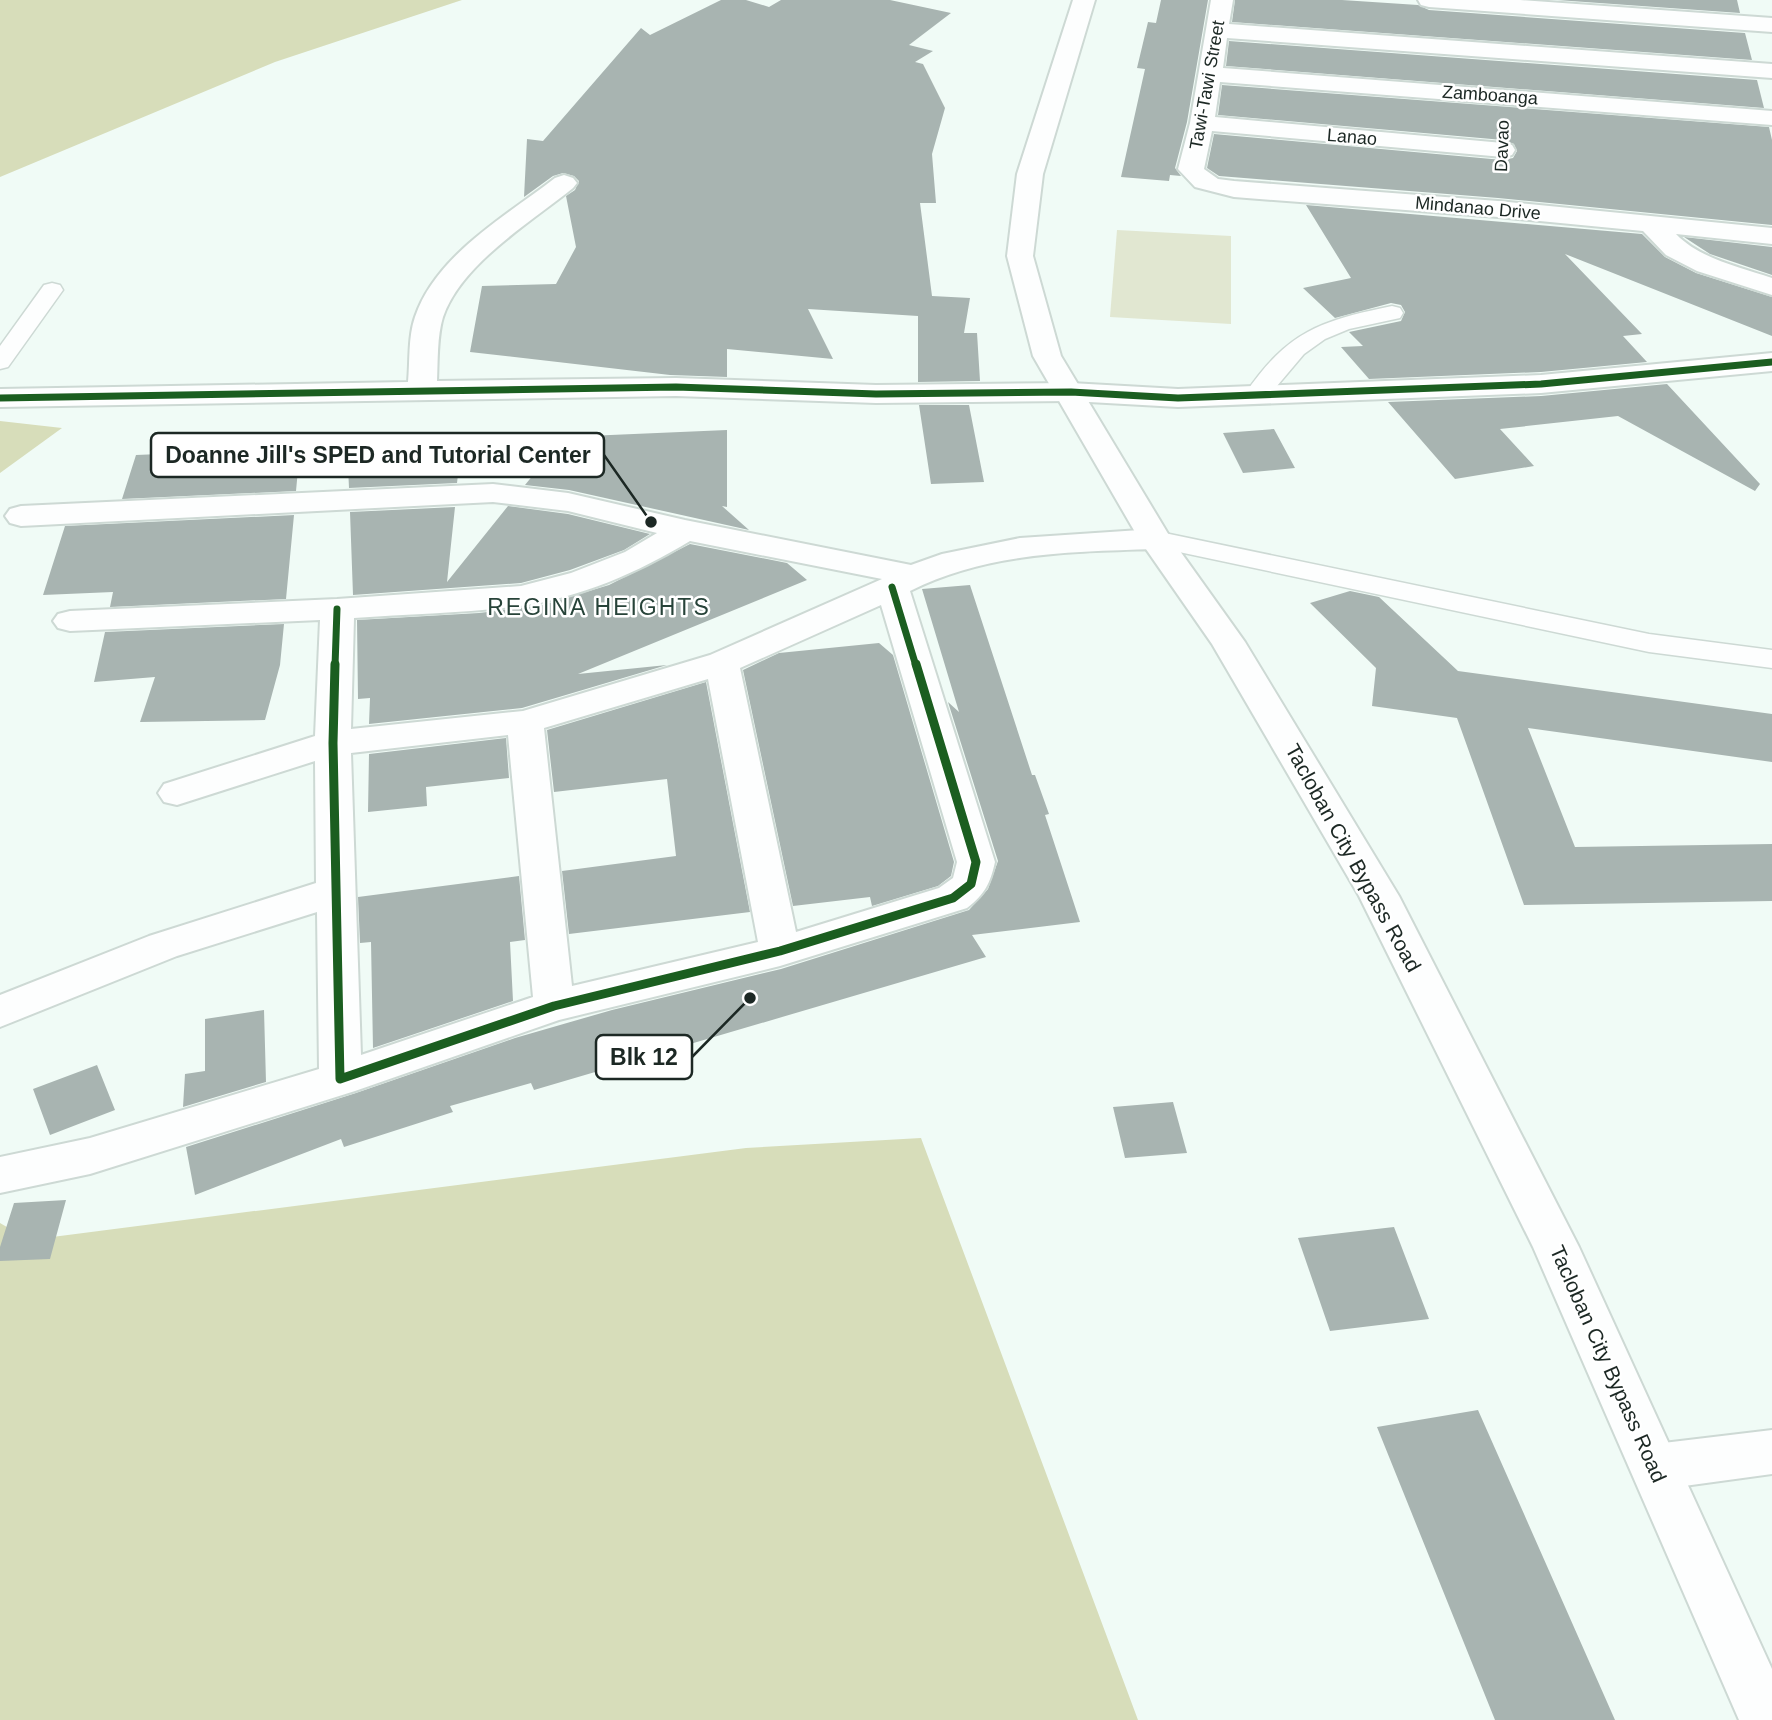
<svg xmlns="http://www.w3.org/2000/svg" width="1772" height="1720" font-family="Helvetica,sans-serif">
<style>
.green{fill:#e1e7d1}
.forest{fill:#d7ddba}
.building{fill:#a8b4b1}
.lines{fill:none;stroke-linecap:round;stroke-linejoin:round}
.service-casing{stroke:#cdd9d4;stroke-width:3}
.minor-casing{stroke:#cdd9d4;stroke-width:4}
.tertiary-casing{stroke:#cdd9d4;stroke-width:4}
.trunk-casing{stroke:#cdd9d4;stroke-width:4}
.service{fill:#fdfefe;fill-rule:evenodd}
.minor{fill:#fdfefe;fill-rule:evenodd}
.tertiary{fill:#fdfefe;fill-rule:evenodd}
.trunk{fill:#fdfefe;fill-rule:evenodd}
.cycleway-far1-casing{stroke:#fff;stroke-width:10}
.cycleway-casing{stroke:#fff;stroke-width:13}
.cycleway-far1{stroke:#1b5e20;stroke-width:7}
.cycleway{stroke:#1b5e20;stroke-width:9}
.labels{text-anchor:middle;stroke-width:5;stroke-linejoin:round;paint-order:stroke}
.far-street-label{font-size:18px;fill:#1c2824;stroke:#fff}
.street-label{font-size:21px;fill:#1c2824;stroke:#fff}
.neighbourhood-label{font-size:23px;letter-spacing:2px;fill:#274339;stroke:#fff}
.leader{fill:none;stroke:#1c2824;stroke-width:2.5}
.callout-dot{fill:#1c2824;stroke:#fff;stroke-width:2.5}
.callout{fill:#fff;stroke:#1c2824;stroke-width:2.5}
.callout-label{font-size:23px;text-anchor:middle;font-weight:bold;fill:#1c2824}
</style>
<rect width="100%" height="100%" fill="#f0fbf6"/>
<path class="green" d="M1117 230 1231 236V324L1110 317Z"/>
<path class="forest" d="M0 0H462L275 62 0 177Z
M0 421 62 428 0 473Z
M921 1138 1138 1720H0V1223L29 1240 746 1148Z"/>
<path class="building" d="M721 0H746L769 7 781 0H890L951 13 909 45 933 51 915 62 923 64 945 108 932 154 936 203H920L932 296 970 298 964 333H977L980 381 918 382V316L808 309 833 359 727 349V377L670 375 470 352 482 286 556 284 576 247 566 196 575 190 579 181 574 176 563 173 553 176 524 197 527 139 543 141 641 28 650 35Z
M1161 0H1208L1187 122 1175 168 1181 176 1170 175 1169 181 1121 177 1145 69 1137 68 1148 22 1156 23Z
M1235 0H1342L1418 5 1429 10 1745 33 1752 60 1232 22Z
M1557 0H1737L1740 13Z
M1229 41 1757 80 1764 108 1226 66Z
M1222 85 1769 127 1772 140V225L1498 198 1219 176 1207 168 1214 134 1503 160 1513 158 1517 151 1514 144 1503 140 1218 115Z
M1306 205 1642 234 1665 257 1696 273 1772 297V336L1565 254 1642 334 1623 336 1647 362 1541 372 1369 379 1341 347 1363 346 1349 332 1401 321 1405 312 1401 305 1391 303 1335 318 1303 288 1351 278Z
M1684 237 1772 247V275L1710 254Z
M1667 384 1760 484 1755 491 1618 416 1500 429 1534 466 1455 479 1388 402 1541 396Z
M919 405H969L984 482 931 484Z
M1274 429 1295 468 1243 473 1223 433Z
M727 430V507L722 506 749 530 569 490 525 485 564 437Z
M462 441 457 483 349 488 347 446Z
M300 448 296 491 122 499 136 455Z
M508 506 568 514 650 534 624 550 570 570 521 583 353 595 350 512 455 507 447 582Z
M294 515 286 599 110 607 113 592 43 595 65 526Z
M690 544 787 563 807 580 578 674 667 665 522 708 369 724 370 698 358 699 357 620 479 613 543 605 609 585Z
M970 585 1032 775H1035L1049 814 1045 815 1080 922 972 935 986 957 534 1090 531 1083 450 1106 453 1112 344 1147 341 1139 195 1195 186 1147 356 1093 515 1038 612 1010 781 969 969 910 988 889 998 861 948 702 959 712 922 589Z
M1350 591 1379 597 1458 671 1772 714V762L1528 728 1575 847 1772 844V901L1524 905 1457 718 1372 706 1376 668 1310 603Z
M284 624 280 665 265 720 140 722 155 677 94 682 105 632Z
M879 643 893 655 954 862 951 876 938 886 872 906 870 897 793 906 743 670 779 653Z
M706 682 750 912 569 934 562 871 676 856 667 779 554 792 547 730Z
M506 738 509 778 426 787 427 806 368 812 369 754Z
M519 876 525 940 510 942 513 1001 373 1048 371 942 360 943 358 897Z
M264 1010 266 1082 183 1107 185 1074 205 1071V1019Z
M97 1065 115 1110 50 1135 33 1089Z
M1173 1102 1187 1153 1125 1158 1113 1107Z
M66 1200 50 1259 0 1261V1247L14 1203Z
M1394 1227 1429 1319 1330 1331 1298 1238Z
M1478 1410 1615 1720H1495L1377 1427Z"/>
<g class="lines">
<defs>
<path id="service" d="M52 283 60 285 63 290 8 367 0 369V346L44 285Z
M1392 306 1400 308 1403 313 1400 318 1349 329 1325 339 1304 354 1266 399 1257 401 1248 399 1245 394C1288 331 1320 321 1392 306Z
M1155 531 1649 634 1772 650V668L1649 652 1146 545 1142 539 1146 533Z"/>
<path id="minor" d="M1211 0H1233L1229 24 1772 64V78L1227 38 1223 68 1772 111V125L1220 82 1215 117 1503 143 1512 145 1515 150 1512 155 1503 157 1212 131 1204 169 1218 179 1234 181 1498 201 1772 228V244L1676 234C1700 259 1740 267 1772 278V295L1697 271 1666 255 1643 231 1498 217 1234 197 1195 187 1178 169 1190 123Z
M1418 0H1520L1772 18V32L1429 7 1421 5Z
M564 175 573 178 577 183 573 188C531 222 461 264 443 317 437 336 438 361 437 381L676 378 876 385 1071 383 1081 386 1086 392 1081 398 1071 401 876 403 676 396 0 407V389L408 382C410 361 408 337 415 317 436 255 506 216 555 178Z
M493 484 568 493 685 520 911 565 942 554 1020 538 1155 529 1166 532 1171 539 1166 546 1155 549C1071 552 987 552 910 591L995 862C990 884 985 894 967 908L780 966 559 1020 355 1091 90 1174 0 1193V1157L90 1138 319 1069 317 912 177 956 0 1027V995L149 936 316 883 315 761 177 805 164 802 158 793 164 784 315 736 320 620 70 631 58 628 53 621 58 614 70 611 337 599 521 586 571 573 625 552 657 533 568 511 493 502 21 526 10 523 5 516 10 509 21 506ZM690 541 882 579 710 655 523 711 351 729 354 618C409 614 465 613 520 606 580 598 639 572 690 541ZM881 605 957 862 953 878 939 888 796 932 740 668ZM708 679 758 942 572 986 544 728ZM508 735 533 997 361 1055 351 753Z
M1772 1430V1474L1655 1490 1637 1483 1630 1467 1637 1451 1655 1444Z"/>
<path id="tertiary" d="M1772 353V371L1541 393 1178 407 1071 401 1061 398 1056 392 1061 386 1071 383 1178 389 1541 375Z"/>
<path id="trunk" d="M1073 0H1095L1043 174 1033 256 1061 356 1170 537 1245 642 1399 896 1579 1247 1772 1669V1720H1739L1533 1247 1359 896 1212 644 1139 539 1033 356 1007 256 1017 174Z"/>
</defs>
<use href="#service" class="service-casing"/>
<use href="#minor" class="minor-casing"/>
<use href="#tertiary" class="tertiary-casing"/>
<use href="#trunk" class="trunk-casing"/>
<use href="#service" class="service"/>
<use href="#minor" class="minor"/>
<use href="#tertiary" class="tertiary"/>
<use href="#trunk" class="trunk"/>
<defs>
<path id="cycleway-far1" d="M0 398 676 387 876 394 1071 392 1178 398 1541 384 1772 362
M892 587 916 666
M335 666 337 609"/>
<path id="cycleway" d="M335 664 333 743 340 1079 554 1006 780 951 953 898 971 884 976 862 916 664"/>
</defs>
<use href="#cycleway-far1" class="cycleway-far1-casing"/>
<use href="#cycleway" class="cycleway-casing"/>
<use href="#cycleway-far1" class="cycleway-far1"/>
<use href="#cycleway" class="cycleway"/>
</g>
<g class="labels">
<g class="far-street-label">
<text transform="translate(1207 85) rotate(-80)" y="6">Tawi-Tawi Street</text>
<text transform="translate(1490 95) rotate(4)" y="6">Zamboanga</text>
<text transform="translate(1352 137) rotate(5)" y="6">Lanao</text>
<text transform="translate(1502 146) rotate(-88)" y="6">Davao</text>
<text transform="translate(1478 208) rotate(5)" y="6">Mindanao Drive</text>
</g>
<g class="street-label">
<text transform="translate(1353 858) rotate(61)" y="7">Tacloban City Bypass Road</text>
<text transform="translate(1608 1364) rotate(66)" y="7">Tacloban City Bypass Road</text>
</g>
<g class="neighbourhood-label">
<text x="599" y="615">REGINA HEIGHTS</text>
</g>
</g>
<path class="leader" d="M651 522L604 455M750 998L692 1057"/>
<g class="callout-dot">
<circle cx="651" cy="522" r="7"/>
<circle cx="750" cy="998" r="7"/>
</g>
<g class="callout">
<rect x="151" y="433" width="453" height="44" rx="7"/>
<rect x="596" y="1035" width="96" height="44" rx="7"/>
</g>
<g class="callout-label">
<text x="378" y="463">Doanne Jill's SPED and Tutorial Center</text>
<text x="644" y="1065">Blk 12</text>
</g>
</svg>
